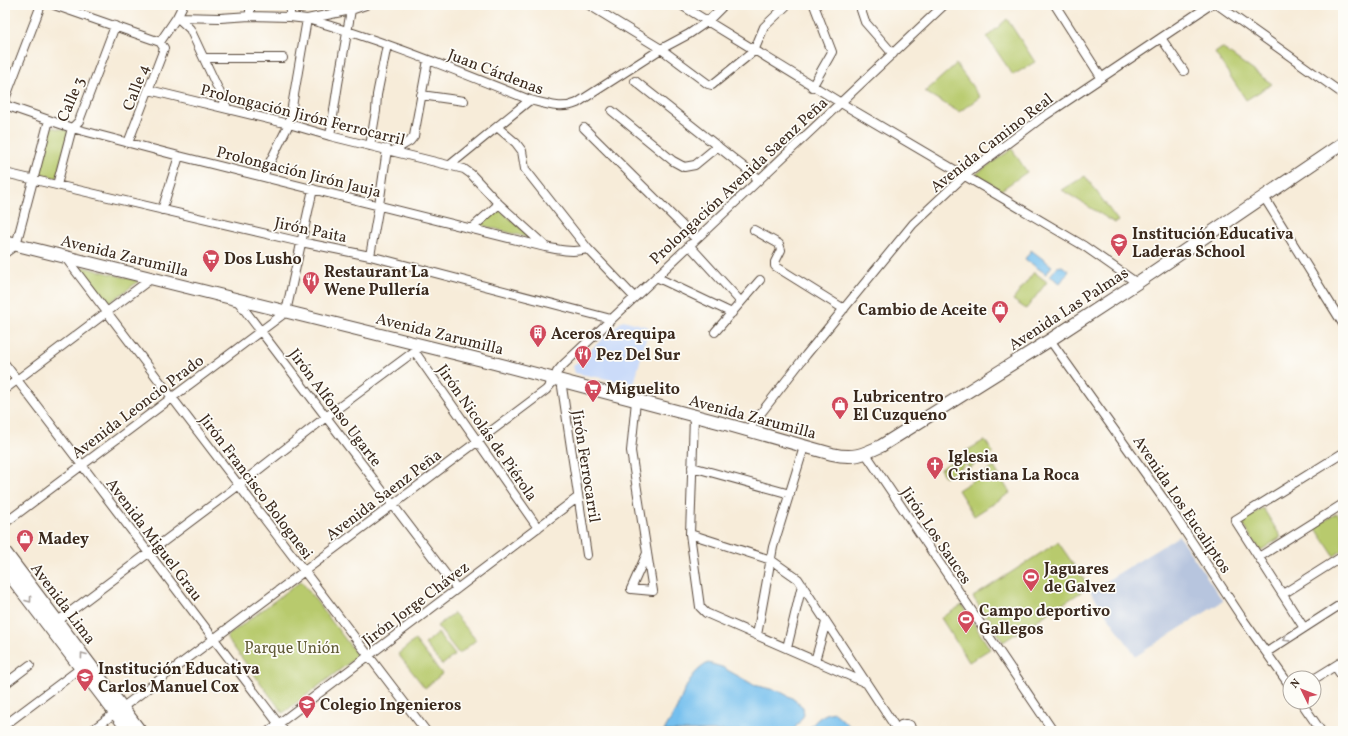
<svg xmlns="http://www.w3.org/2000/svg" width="1348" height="736" font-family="Vollkorn,serif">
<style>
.built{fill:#cbdbf9}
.industrial{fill:#b7c5de}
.green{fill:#b8ca6d;stroke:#7a7a46}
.water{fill:#75bfee;stroke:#587486}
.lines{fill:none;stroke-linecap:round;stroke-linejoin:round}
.minor-casing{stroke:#57473a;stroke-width:10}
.secondary-casing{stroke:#57473a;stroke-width:14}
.minor{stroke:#fff;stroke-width:8}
.secondary{stroke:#fff;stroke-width:12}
.oneway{stroke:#a79f9a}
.labels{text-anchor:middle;stroke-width:3.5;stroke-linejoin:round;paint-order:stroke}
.street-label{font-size:16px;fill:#3b2a1e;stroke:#fdfcf7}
.poi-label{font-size:16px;font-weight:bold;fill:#3b2a1e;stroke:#fdfcf7;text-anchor:start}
.park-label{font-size:16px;fill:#605a36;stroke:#fdfcf7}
</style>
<rect width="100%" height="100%" fill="#fdfcf7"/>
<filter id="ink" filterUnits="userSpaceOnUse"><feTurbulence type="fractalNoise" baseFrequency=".025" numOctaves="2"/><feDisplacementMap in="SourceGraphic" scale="8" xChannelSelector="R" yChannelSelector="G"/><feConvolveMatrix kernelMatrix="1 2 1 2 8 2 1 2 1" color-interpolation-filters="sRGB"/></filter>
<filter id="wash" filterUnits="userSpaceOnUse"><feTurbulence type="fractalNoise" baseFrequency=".012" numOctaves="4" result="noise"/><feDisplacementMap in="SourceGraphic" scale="16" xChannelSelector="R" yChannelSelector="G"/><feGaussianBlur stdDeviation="0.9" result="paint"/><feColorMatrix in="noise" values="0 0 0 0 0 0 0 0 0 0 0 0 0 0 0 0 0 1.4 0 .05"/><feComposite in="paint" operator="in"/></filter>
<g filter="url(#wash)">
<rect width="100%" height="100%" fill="#f7ecd9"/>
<path class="built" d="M623 320 649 327 634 384 575 373 573 366Z"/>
<path class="industrial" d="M1179 536 1223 601 1136 656 1090 591Z"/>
<path class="green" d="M1007 19 1035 62 1013 75 987 37Z
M1222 48 1272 84 1246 100 1215 53Z
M956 64 980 97 959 112 925 92Z
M51 127 69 131 57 178 39 174Z
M1012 149 1027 172 1001 190 976 174Z
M1085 176 1118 221 1115 223 1062 190Z
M499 209 533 239 481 225Z
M80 266 139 281 108 304Z
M1034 272 1047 282 1026 309 1013 300Z
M985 440 993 453 969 468 961 454Z
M960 457 965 465 945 477 940 469Z
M994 467 1010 493 974 516 958 490Z
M1263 508 1281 537 1260 551 1241 521Z
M1337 513 1343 523V550L1334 556 1315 527Z
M1058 542 1089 587 1003 642 991 623V621L989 617H986L973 597Z
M301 581 358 656 283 713 226 637Z
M962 605 990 649 969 662 941 618Z
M454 613 476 640 459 654 437 626Z
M438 633 455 655 442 665 425 644Z
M415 640 442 674 425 688 398 654Z"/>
<path class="water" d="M1031 250 1052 266 1046 274 1025 259Z
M1062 266 1069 271 1060 283 1050 276 1057 267Z
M708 663 722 667 754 685 779 691 792 698 803 707 804 715 793 731H664C667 724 672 718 675 712 685 692 687 675 708 663Z
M834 712 855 731H808C814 721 823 713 834 712Z"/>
</g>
<g filter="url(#ink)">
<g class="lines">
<defs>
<path id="minor" d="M54 5 160 42 177 17 220 18 250 16 290 17 307 19 351 10 366 5
M183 5 177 17 190 29 227 108
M290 5V17
M589 5 661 49 708 84 712 85 754 51 764 27 787 5
M681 5 841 103 1084 246 1137 283
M863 5 861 10 865 22 893 54
M1055 5 1101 77
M1218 5 1343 94
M250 16V5
M1161 38 1184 71
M205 58H283
M635 81 759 179
M812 87 832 52 814 5
M149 90 289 124 330 136 464 169 471 174 499 204 544 245
M421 95 464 101
M5 99 41 5
M5 105 72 128 179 156 545 247C561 250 573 253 588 249
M612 111 673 161 684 167 695 165 718 146
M497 127 516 143 522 151 525 169 588 249 634 297
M584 128 696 239
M330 136 338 84 351 10
M128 143 162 54 164 48 160 42
M370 146 376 111 377 95 387 45
M393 151 410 141 414 136 428 60
M450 165 530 100
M5 173 301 242 370 256 611 319
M263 176 289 124 307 19C383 40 457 71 530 100 546 104 562 110 577 103L661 49 689 34 708 21 724 5
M57 185 72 128 79 121 115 26
M1264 197 1343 324
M162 210 179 156
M472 228 499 204
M754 230 779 244 781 250 775 262V266L844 309
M689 245 741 302
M5 253 16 245 49 120
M370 256 379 205 387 149
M65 257 426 731
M656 277 732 313
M237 300 457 589
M715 332 760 280
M1050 340 1165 501 1244 621 1290 686
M415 352 538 528
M5 364 284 731
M561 380 587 555
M5 389 152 278
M636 401 631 451 653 591 631 589 647 553
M694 417 690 534 700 607 706 613 866 683
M747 431 806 355 913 224 964 176 1040 119 1210 5
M866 454 1053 731
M692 467 790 494
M5 523 286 312 313 189
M690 534 771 560 798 579 898 731
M1259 557 1343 504
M1283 594 1343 556
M58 621 239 485 326 417 423 345
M1304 628 1235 520 1343 453
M757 635 773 547 804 447
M787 648 802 585
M1267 652 1343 603
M815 661 826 622
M1335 666 1343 678
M1314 679 1343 661
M5 684 30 665
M1301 702 1321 731
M5 725 81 668
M91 731 546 390 555 379 557 372 562 366 944 5
M269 731 577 498
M898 731 901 725 906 724 910 725 912 731"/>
<path id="secondary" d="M5 242 494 363 722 423 832 454C853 459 862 455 881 446L1050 340 1137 283 1343 143
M5 552 140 731
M5 569 129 731"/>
</defs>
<use href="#minor" class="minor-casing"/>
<use href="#secondary" class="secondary-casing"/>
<use href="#minor" class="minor"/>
<use href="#secondary" class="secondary"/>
</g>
<defs><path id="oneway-chevron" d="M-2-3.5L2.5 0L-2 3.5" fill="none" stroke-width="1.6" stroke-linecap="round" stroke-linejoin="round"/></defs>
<g class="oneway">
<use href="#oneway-chevron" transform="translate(29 600) rotate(53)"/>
<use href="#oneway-chevron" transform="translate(1286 639) rotate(148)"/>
<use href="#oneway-chevron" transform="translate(83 655) rotate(-127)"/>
</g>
</g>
<defs>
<symbol id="school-pin" viewBox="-11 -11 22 30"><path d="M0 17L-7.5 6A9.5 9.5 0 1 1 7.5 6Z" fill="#d1495b" stroke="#fdfcf7"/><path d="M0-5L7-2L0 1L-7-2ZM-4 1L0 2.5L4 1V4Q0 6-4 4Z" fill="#fff"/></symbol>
<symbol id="supermarket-pin" viewBox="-11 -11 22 30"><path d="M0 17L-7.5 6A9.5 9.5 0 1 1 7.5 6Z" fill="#d1495b" stroke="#fdfcf7"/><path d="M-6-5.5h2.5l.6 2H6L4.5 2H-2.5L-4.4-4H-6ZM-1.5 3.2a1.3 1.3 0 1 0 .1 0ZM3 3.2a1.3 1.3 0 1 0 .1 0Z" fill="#fff"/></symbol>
<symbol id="restaurant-pin" viewBox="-11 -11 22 30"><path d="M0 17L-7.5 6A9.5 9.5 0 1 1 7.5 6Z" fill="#d1495b" stroke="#fdfcf7"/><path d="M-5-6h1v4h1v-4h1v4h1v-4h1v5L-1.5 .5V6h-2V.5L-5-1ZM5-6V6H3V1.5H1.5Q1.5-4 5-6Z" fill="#fff"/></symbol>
<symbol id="shop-pin" viewBox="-11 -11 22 30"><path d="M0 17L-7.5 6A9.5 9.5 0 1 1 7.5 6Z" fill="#d1495b" stroke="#fdfcf7"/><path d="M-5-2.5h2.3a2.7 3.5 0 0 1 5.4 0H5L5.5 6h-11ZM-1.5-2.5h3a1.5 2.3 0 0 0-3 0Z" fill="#fff"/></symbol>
<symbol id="building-pin" viewBox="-11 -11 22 30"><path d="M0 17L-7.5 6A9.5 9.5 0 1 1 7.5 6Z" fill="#d1495b" stroke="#fdfcf7"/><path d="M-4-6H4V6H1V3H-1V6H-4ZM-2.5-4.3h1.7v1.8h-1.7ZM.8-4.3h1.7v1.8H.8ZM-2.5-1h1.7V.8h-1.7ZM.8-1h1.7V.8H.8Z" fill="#fff"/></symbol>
<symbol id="church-pin" viewBox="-11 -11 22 30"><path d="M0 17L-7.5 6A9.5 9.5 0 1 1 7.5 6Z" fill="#d1495b" stroke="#fdfcf7"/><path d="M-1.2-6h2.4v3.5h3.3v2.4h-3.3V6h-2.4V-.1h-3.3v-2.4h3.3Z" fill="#fff"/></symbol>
<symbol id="stadium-pin" viewBox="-11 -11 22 30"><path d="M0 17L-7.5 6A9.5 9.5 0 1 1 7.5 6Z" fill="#d1495b" stroke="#fdfcf7"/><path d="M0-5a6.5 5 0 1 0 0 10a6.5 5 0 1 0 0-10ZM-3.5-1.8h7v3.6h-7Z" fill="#fff"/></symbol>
<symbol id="university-pin" viewBox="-11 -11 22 30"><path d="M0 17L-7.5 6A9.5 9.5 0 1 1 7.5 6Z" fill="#d1495b" stroke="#fdfcf7"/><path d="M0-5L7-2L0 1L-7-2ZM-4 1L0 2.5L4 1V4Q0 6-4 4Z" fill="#fff"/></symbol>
</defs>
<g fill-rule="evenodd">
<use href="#school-pin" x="1109" y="232" width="20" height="27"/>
<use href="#supermarket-pin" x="201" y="248" width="20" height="27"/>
<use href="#restaurant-pin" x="301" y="270" width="20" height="27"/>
<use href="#shop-pin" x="990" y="299" width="20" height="27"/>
<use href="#building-pin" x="528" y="323" width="20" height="27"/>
<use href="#restaurant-pin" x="573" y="344" width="20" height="27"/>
<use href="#supermarket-pin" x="583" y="378" width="20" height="27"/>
<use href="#shop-pin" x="830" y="395" width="20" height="27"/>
<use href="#church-pin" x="925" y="455" width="20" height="27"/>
<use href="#shop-pin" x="15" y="528" width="20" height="27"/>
<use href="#stadium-pin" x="1021" y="567" width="20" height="27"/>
<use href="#stadium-pin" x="956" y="609" width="20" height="27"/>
<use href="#school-pin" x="75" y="667" width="20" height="27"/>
<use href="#university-pin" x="297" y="694" width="20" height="27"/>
</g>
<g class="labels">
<g class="street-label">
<text transform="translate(496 71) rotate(21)" y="6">Juan Cárdenas</text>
<text transform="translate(135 87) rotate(-69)" y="6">Calle 4</text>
<text transform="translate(70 99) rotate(-67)" y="6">Calle 3</text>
<text transform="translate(303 114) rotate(14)" y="6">Prolongación Jirón Ferrocarril</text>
<text transform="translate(991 142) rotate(-38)" y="6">Avenida Camino Real</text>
<text transform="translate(299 171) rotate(14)" y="6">Prolongación Jirón Jauja</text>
<text transform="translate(738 180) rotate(-43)" y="6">Prolongación Avenida Saenz Peña</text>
<text transform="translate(311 229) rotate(12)" y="6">Jirón Paita</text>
<text transform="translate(125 255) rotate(14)" y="6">Avenida Zarumilla</text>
<text transform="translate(1068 308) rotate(-33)" y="6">Avenida Las Palmas</text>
<text transform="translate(440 333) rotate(14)" y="6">Avenida Zarumilla</text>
<text transform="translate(137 406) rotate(-37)" y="6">Avenida Leoncio Prado</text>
<text transform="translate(336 407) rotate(53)" y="6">Jirón Alfonso Ugarte</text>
<text transform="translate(753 416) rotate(15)" y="6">Avenida Zarumilla</text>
<text transform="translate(488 432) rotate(55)" y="6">Jirón Nicolás de Piérola</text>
<text transform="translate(587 466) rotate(81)" y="6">Jirón Ferrocarril</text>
<text transform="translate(257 486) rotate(53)" y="6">Jirón Francisco Bolognesi</text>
<text transform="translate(383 494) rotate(-37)" y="6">Avenida Saenz Peña</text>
<text transform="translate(1183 504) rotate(56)" y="6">Avenida Los Eucaliptos</text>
<text transform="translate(937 535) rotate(56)" y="6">Jirón Los Sauces</text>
<text transform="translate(155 539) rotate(53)" y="6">Avenida Miguel Grau</text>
<text transform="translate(64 603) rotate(53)" y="6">Avenida Lima</text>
<text transform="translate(415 603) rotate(-37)" y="6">Jirón Jorge Chávez</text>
</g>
<g class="poi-label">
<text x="1132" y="239">Institución Educativa<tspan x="1132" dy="18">Laderas School</tspan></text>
<text x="224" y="264">Dos Lusho</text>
<text x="324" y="277">Restaurant La<tspan x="324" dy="18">Wene Pullería</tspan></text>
<text x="987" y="315" text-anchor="end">Cambio de Aceite</text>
<text x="551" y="339">Aceros Arequipa</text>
<text x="596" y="360">Pez Del Sur</text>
<text x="606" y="394">Miguelito</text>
<text x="853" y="402">Lubricentro<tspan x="853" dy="18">El Cuzqueno</tspan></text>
<text x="948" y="462">Iglesia<tspan x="948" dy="18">Cristiana La Roca</tspan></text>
<text x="38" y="544">Madey</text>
<text x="1044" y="574">Jaguares<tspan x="1044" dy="18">de Galvez</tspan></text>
<text x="979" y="616">Campo deportivo<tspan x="979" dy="18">Gallegos</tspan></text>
<text x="98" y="674">Institución Educativa<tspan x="98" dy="18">Carlos Manuel Cox</tspan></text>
<text x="320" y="710">Colegio Ingenieros</text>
</g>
<g class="park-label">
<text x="292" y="653">Parque Unión</text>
</g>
</g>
<rect width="1348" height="736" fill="none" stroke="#fdfcf7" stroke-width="20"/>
<g transform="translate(1302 690) rotate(313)"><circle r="19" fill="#fdfcf7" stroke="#afa8a0"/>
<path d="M0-3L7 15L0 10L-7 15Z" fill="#d1495b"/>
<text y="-6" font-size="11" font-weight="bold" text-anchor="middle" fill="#3b2a1e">N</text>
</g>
</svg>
